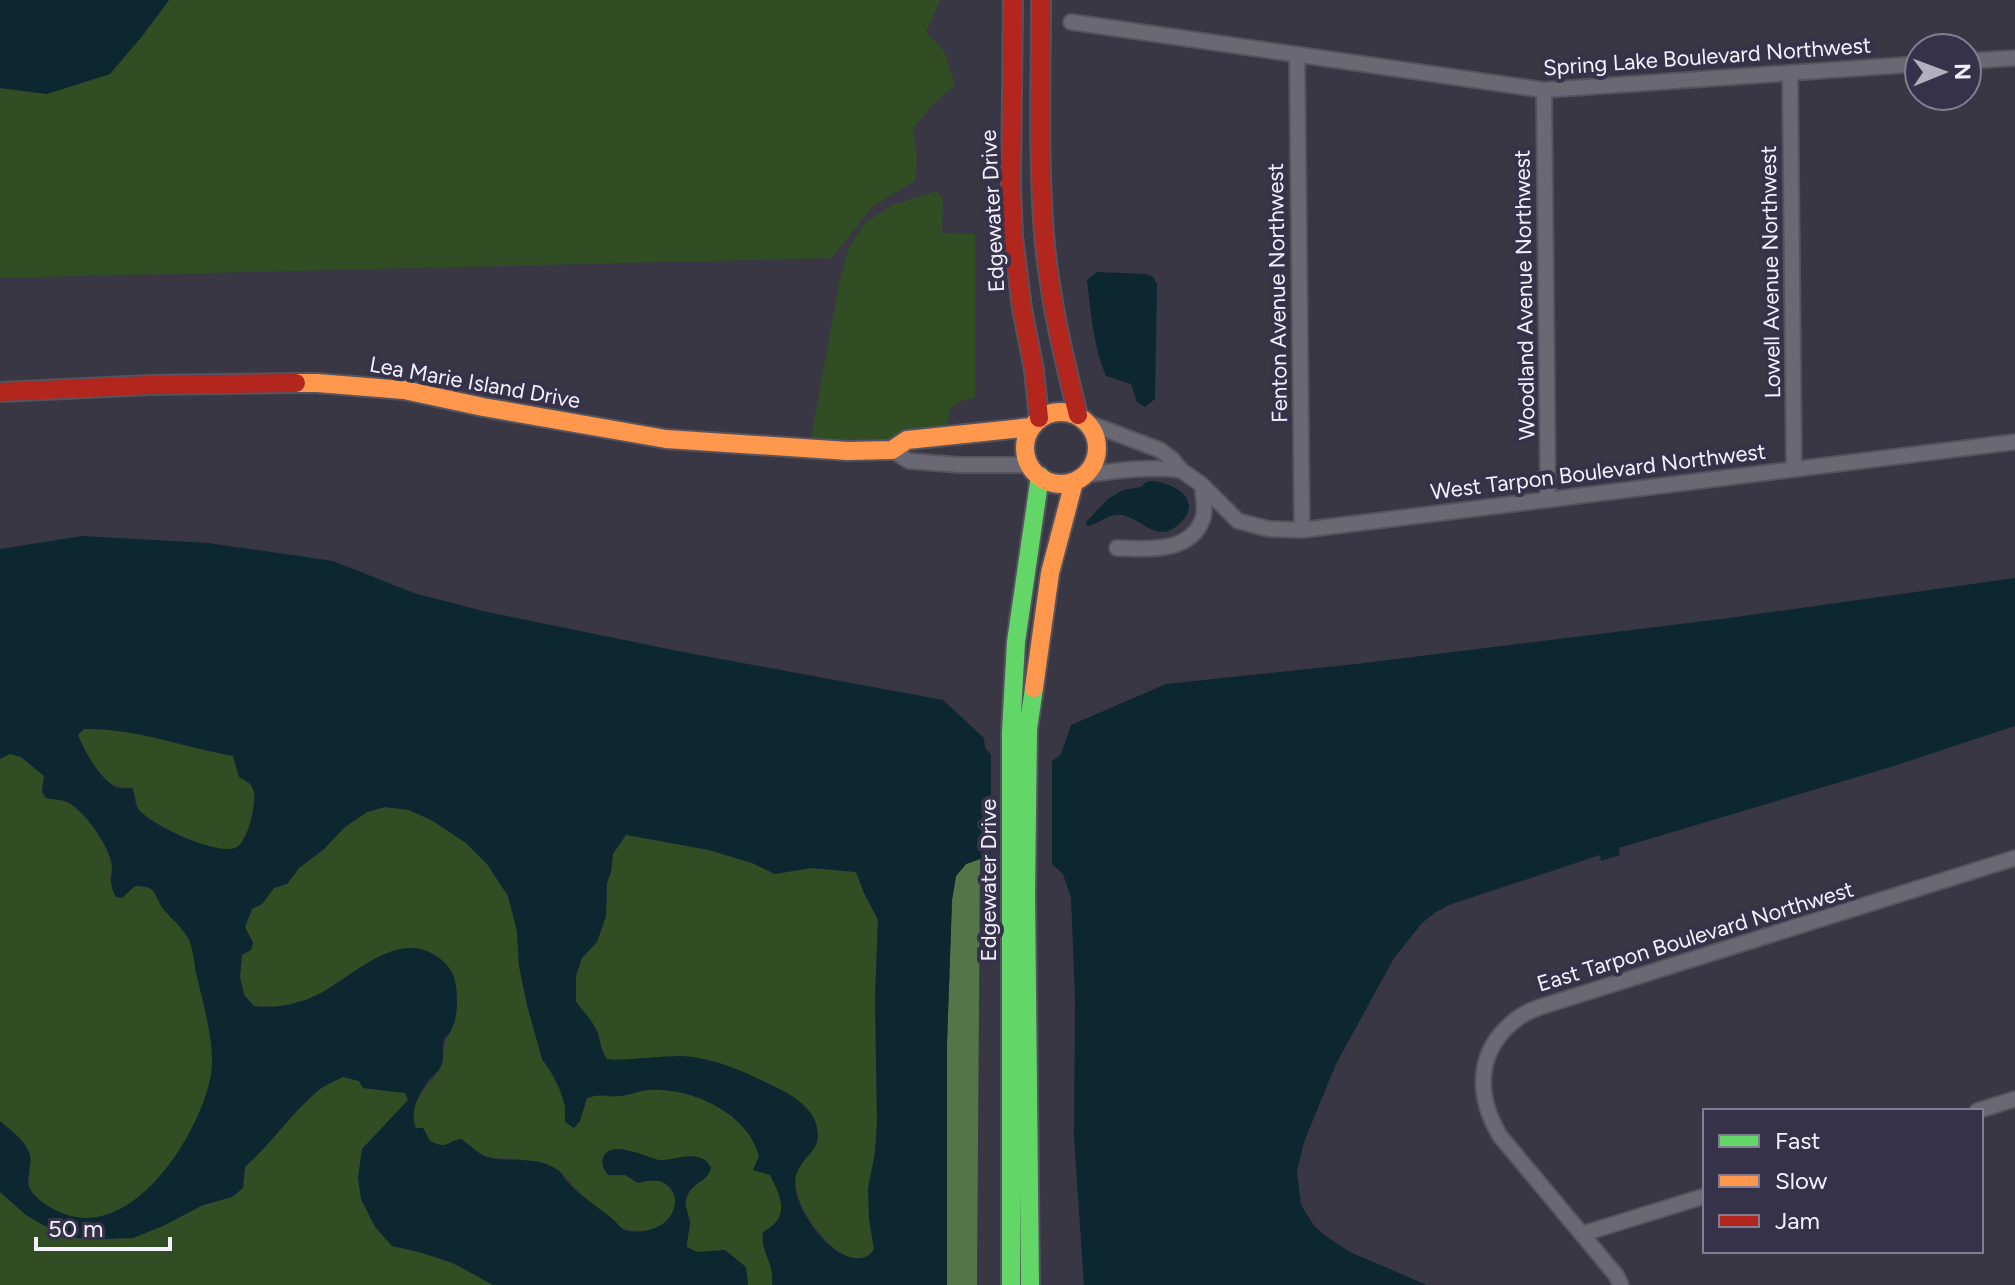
<svg xmlns="http://www.w3.org/2000/svg" width="2015" height="1285" font-family="Figtree,sans-serif">
<style>
.green{fill:#304d24}
.forest{fill:#537547}
.water{fill:#0c272f;fill-rule:evenodd}
.pier{fill:#3a3744}
.lines{fill:none;stroke-linecap:round;stroke-linejoin:round}
.street-casing{stroke:#55535d;stroke-width:18}
.fast-casing{stroke:#55535d;stroke-width:22}
.slow-casing{stroke:#55535d;stroke-width:22}
.jam-casing{stroke:#55535d;stroke-width:22}
.street{stroke:#6a6973;stroke-width:14}
.fast{stroke:#63d668;stroke-width:18}
.slow{stroke:#ff974d;stroke-width:18}
.jam{stroke:#b3261e;stroke-width:18}
.labels{text-anchor:middle;stroke-width:8;stroke-linejoin:round;paint-order:stroke}
.street-label{font-size:22px;fill:#f3f1fd;stroke:#363249}
</style>
<rect width="100%" height="100%" fill="#3a3744"/>
<path class="green" d="M169 0H940L926 32 944 51 955 85 932 105 913 129 917 156 915 181 873 206 832 258 0 278V88L47 94 143 35Z
M937 191 943 199 942 233 975 234V398L960 401 950 409 946 431 903 439 809 449 840 279 849 247 865 223 892 205Z
M84 729C136 728 183 747 233 756L239 777C245 780 251 783 253 789 258 800 247 842 236 848 215 858 155 823 138 810L135 793 128 787C103 789 85 755 78 735Z
M10 753C24 758 34 766 44 776L42 787 56 800C78 798 108 844 111 864 112 870 109 877 111 882 113 888 119 893 122 898L135 886C161 886 153 898 168 914 175 922 182 928 188 937 193 947 194 961 196 972 203 1003 215 1042 211 1074 203 1135 126 1251 54 1209 46 1205 35 1199 31 1191 27 1184 31 1179 30 1173 30 1169 12 1132 9 1129 7 1126 3 1124 0 1121V759Z
M385 807 409 810 433 821 466 843 487 864 508 896 517 931 519 966 527 1005 542 1059 551 1072 560 1090 565 1106 580 1121 587 1098C602 1093 603 1097 617 1096 627 1096 637 1091 647 1090 666 1088 691 1093 708 1101 724 1110 745 1124 755 1141 758 1146 758 1153 761 1158 773 1183 800 1213 763 1232 760 1253 775 1262 772 1285H748V1277L725 1250 697 1252 687 1247V1235L690 1223 685 1204 690 1191 711 1168C698 1145 676 1164 656 1160 652 1159 648 1156 644 1154L618 1174 626 1175 638 1183 650 1180 662 1182 669 1188 676 1197 675 1207 671 1217 661 1226 650 1230 634 1231 623 1229 582 1195 559 1170 522 1159 492 1158 477 1153 470 1145 455 1140C445 1147 440 1146 430 1141L424 1129 417 1128C405 1105 428 1087 439 1070 447 1058 441 1044 451 1032L436 955C386 938 360 970 321 993 301 1004 276 1009 254 1006L244 995 240 977 242 955 251 950 253 943 245 927 252 909 262 904 274 888 287 884 299 868 324 849 345 827 367 812Z
M626 834 709 850 752 863 775 874 811 868 856 872 864 893 878 920 875 997 877 1122 869 1219 874 1249C850 1285 789 1206 796 1176 798 1164 808 1153 816 1144L641 1059H607L601 1050 598 1033 576 1002 575 992 576 976 582 958 597 942 606 917 607 883 611 872 613 854Z
M342 1077 359 1081 363 1088 405 1093 408 1101 362 1149 392 1246C429 1253 462 1265 493 1285H0V1192L26 1215 52 1230 73 1238 102 1239 133 1238 165 1225 203 1205 232 1197 243 1188 245 1167C272 1143 292 1112 320 1089 327 1084 335 1081 342 1077Z"/>
<path class="forest" d="M980 859 977 1285H947V1043L952 900 956 876 966 864Z"/>
<path class="water" d="M0 0H169L143 35 110 74 47 94 0 88Z
M1097 272 1147 274 1153 277 1157 284 1155 399 1145 407 1137 402 1131 384 1106 376C1093 346 1091 312 1087 280Z
M1152 481C1181 484 1206 505 1174 528 1156 541 1140 518 1122 515 1107 513 1099 525 1087 526L1086 522 1108 499 1123 490 1141 487 1146 482Z
M82 536 208 543 333 561 414 593 483 611 683 652 943 700 984 738 985 748 994 758 1051 762 1061 754 1071 725 1166 684 1356 664 1729 618 2015 578V726L1894 766 1619 848 1620 855 1601 861 1600 855 1449 905 1436 912 1422 923 1394 958 1336 1064 1304 1142 1297 1171 1301 1205 1315 1227 1330 1239 1350 1252 1427 1285H1084L1074 1137 1075 998 1071 898 1063 874 1051 863 1002 858 980 859 966 864 956 876 952 900 947 1043V1285H772C775 1262 760 1253 763 1232 791 1217 781 1197 770 1175L753 1170 759 1156C748 1113 691 1087 648 1090 638 1091 628 1096 618 1096 603 1097 603 1093 587 1098L580 1121 574 1128 565 1122V1106L560 1090 551 1072 542 1059 527 1005 519 966 517 931 508 896 487 864 466 843 433 821 409 810 385 807 367 812 345 827 324 849 299 868 287 884 274 888 262 904 252 909 245 927 253 943 251 950 242 955 240 977 244 995 254 1006C275 1009 299 1004 319 994 353 977 399 927 439 958 454 969 457 982 457 1001 457 1010 456 1022 451 1030 450 1034 446 1036 444 1040 442 1047 444 1057 442 1064 439 1072 431 1077 427 1083 418 1096 409 1113 416 1128H423L430 1141C450 1150 444 1142 461 1139 472 1146 479 1156 492 1158 514 1162 540 1156 559 1171 562 1173 563 1177 566 1180 580 1196 598 1207 614 1220 617 1223 619 1227 623 1229 632 1234 651 1231 659 1226 676 1218 683 1192 662 1182 655 1179 646 1181 638 1183L625 1175H608C604 1170 601 1165 603 1158 610 1137 649 1159 660 1160 672 1160 686 1154 698 1157 705 1159 708 1162 711 1168 708 1181 697 1181 690 1191 681 1202 688 1210 690 1222 690 1228 687 1239 687 1247L697 1252 725 1250 746 1267 748 1285H493L453 1263 419 1252 392 1246 375 1227 361 1199 358 1178 362 1149 408 1100 405 1093 363 1088 359 1081 343 1077C335 1081 327 1084 320 1089 292 1112 272 1143 245 1167L243 1188 232 1197 203 1205 165 1225 133 1238 102 1239 73 1238 52 1230 26 1215 0 1192V1121C10 1130 24 1139 29 1152 33 1162 28 1172 28 1182 29 1195 47 1206 57 1211 130 1247 200 1135 211 1075 216 1046 203 1003 196 973 194 962 193 947 188 938 182 927 172 919 164 910 152 894 159 886 135 886L122 898 116 897C106 879 115 875 111 860 106 842 83 808 65 801 59 799 52 800 46 798L42 792 44 776 21 757 10 754 0 759V549ZM84 729C136 728 183 747 233 756L239 777C245 780 251 783 253 789 258 800 248 841 237 847 219 857 153 826 140 811 134 805 136 796 132 788 128 788 123 789 119 788 102 784 84 750 78 735ZM626 835 709 850 752 863 775 874 811 868 856 872 864 893 878 920 875 997 877 1122 875 1153 868 1188 869 1219 874 1249C868 1259 860 1260 849 1257 824 1250 789 1201 796 1175 800 1162 811 1155 816 1145 820 1137 817 1122 812 1115 801 1099 786 1092 769 1084 741 1070 713 1058 682 1056 660 1056 637 1059 615 1060L607 1059C601 1050 601 1044 598 1034 594 1022 584 1012 576 1002V976L582 958 597 942 606 916 607 883 611 872 613 854Z"/>
<path class="pier" d="M991 749 996 755 1014 761 1049 758 1052 755V869L1049 867 1010 866 1001 862H991Z"/>
<g class="lines">
<defs>
<path id="street" d="M1071 22 1544 90 1919 64
M1297 54 1302 530
M1967 61 2015 58
M1790 73 1794 469
M1544 90 1548 500
M1086 422 1160 450 1172 459 1181 470 1202 485 1238 521 1269 529 1302 530 2015 442
M892 450 909 461 960 465H1029
M1084 475C1117 471 1148 466 1181 470
M1117 548C1146 549 1191 554 1203 518 1206 508 1203 495 1202 485
M1977 1111 2015 1099
M1582 1234 1705 1196
M1621 1285 1616 1275 1500 1136C1475 1094 1476 1049 1518 1018 1524 1013 1533 1010 1540 1007L2015 858"/>
<path id="fast" d="M1011 1285V732L1016 642 1040 476
M1030 1285 1026 894 1028 729 1034 688"/>
<path id="slow" d="M296 383H317L404 390 483 407 666 439 848 451 892 450 907 440 1032 427
M1025 448a36 36 0 1 1 72 0a36 36 0 1 1-72 0Z
M1034 688 1050 573 1074 482"/>
<path id="jam" d="M1013 0 1011 187 1013 236 1022 308 1034 370 1039 418
M1041 0C1041 78 1038 156 1044 234 1049 295 1063 355 1078 415
M0 392 150 385 296 383"/>
</defs>
<use href="#street" class="street-casing"/>
<use href="#fast" class="fast-casing"/>
<use href="#slow" class="slow-casing"/>
<use href="#jam" class="jam-casing"/>
<use href="#street" class="street"/>
<use href="#fast" class="fast"/>
<use href="#slow" class="slow"/>
<use href="#jam" class="jam"/>
</g>
<g class="labels">
<g class="street-label">
<text transform="translate(1707 56) rotate(-4)" y="8">Spring Lake Boulevard Northwest</text>
<text transform="translate(992 211) rotate(-93)" y="8">Edgewater Drive</text>
<text transform="translate(1770 272) rotate(-91)" y="8">Lowell Avenue Northwest</text>
<text transform="translate(1277 293) rotate(-91)" y="8">Fenton Avenue Northwest</text>
<text transform="translate(1524 295) rotate(-91)" y="8">Woodland Avenue Northwest</text>
<text transform="translate(475 382) rotate(10)" y="8">Lea Marie Island Drive</text>
<text transform="translate(1598 471) rotate(-7)" y="8">West Tarpon Boulevard Northwest</text>
<text transform="translate(988 880) rotate(-90)" y="8">Edgewater Drive</text>
<text transform="translate(1695 936) rotate(-17)" y="8">East Tarpon Boulevard Northwest</text>
</g>
</g>
<rect x="1703" y="1109" width="280" height="144" fill="#363249" stroke="#827e91" stroke-width="2"/>
<rect x="1719" y="1135" width="40" height="12" fill="#63d668" stroke="#827e91" stroke-width="2"/>
<text x="1775" y="1149" font-size="24" fill="#f3f1fd">Fast</text>
<rect x="1719" y="1175" width="40" height="12" fill="#ff974d" stroke="#827e91" stroke-width="2"/>
<text x="1775" y="1189" font-size="24" fill="#f3f1fd">Slow</text>
<rect x="1719" y="1215" width="40" height="12" fill="#b3261e" stroke="#827e91" stroke-width="2"/>
<text x="1775" y="1229" font-size="24" fill="#f3f1fd">Jam</text>
<g transform="translate(1943 72) rotate(89)"><circle r="38" fill="#363249" stroke="#827e91" stroke-width="2"/>
<path d="M0-6L14 30L0 20L-14 30Z" fill="#b2b0bc"/>
<text y="-12" font-size="22" font-weight="bold" text-anchor="middle" fill="#f3f1fd">N</text>
</g>
<path d="M36 1237v12h134v-12" fill="none" stroke="#f3f1fd" stroke-width="4"/>
<text x="48" y="1237" font-size="24" fill="#f3f1fd" stroke="#363249" stroke-width="6" paint-order="stroke">50 m</text>
</svg>
